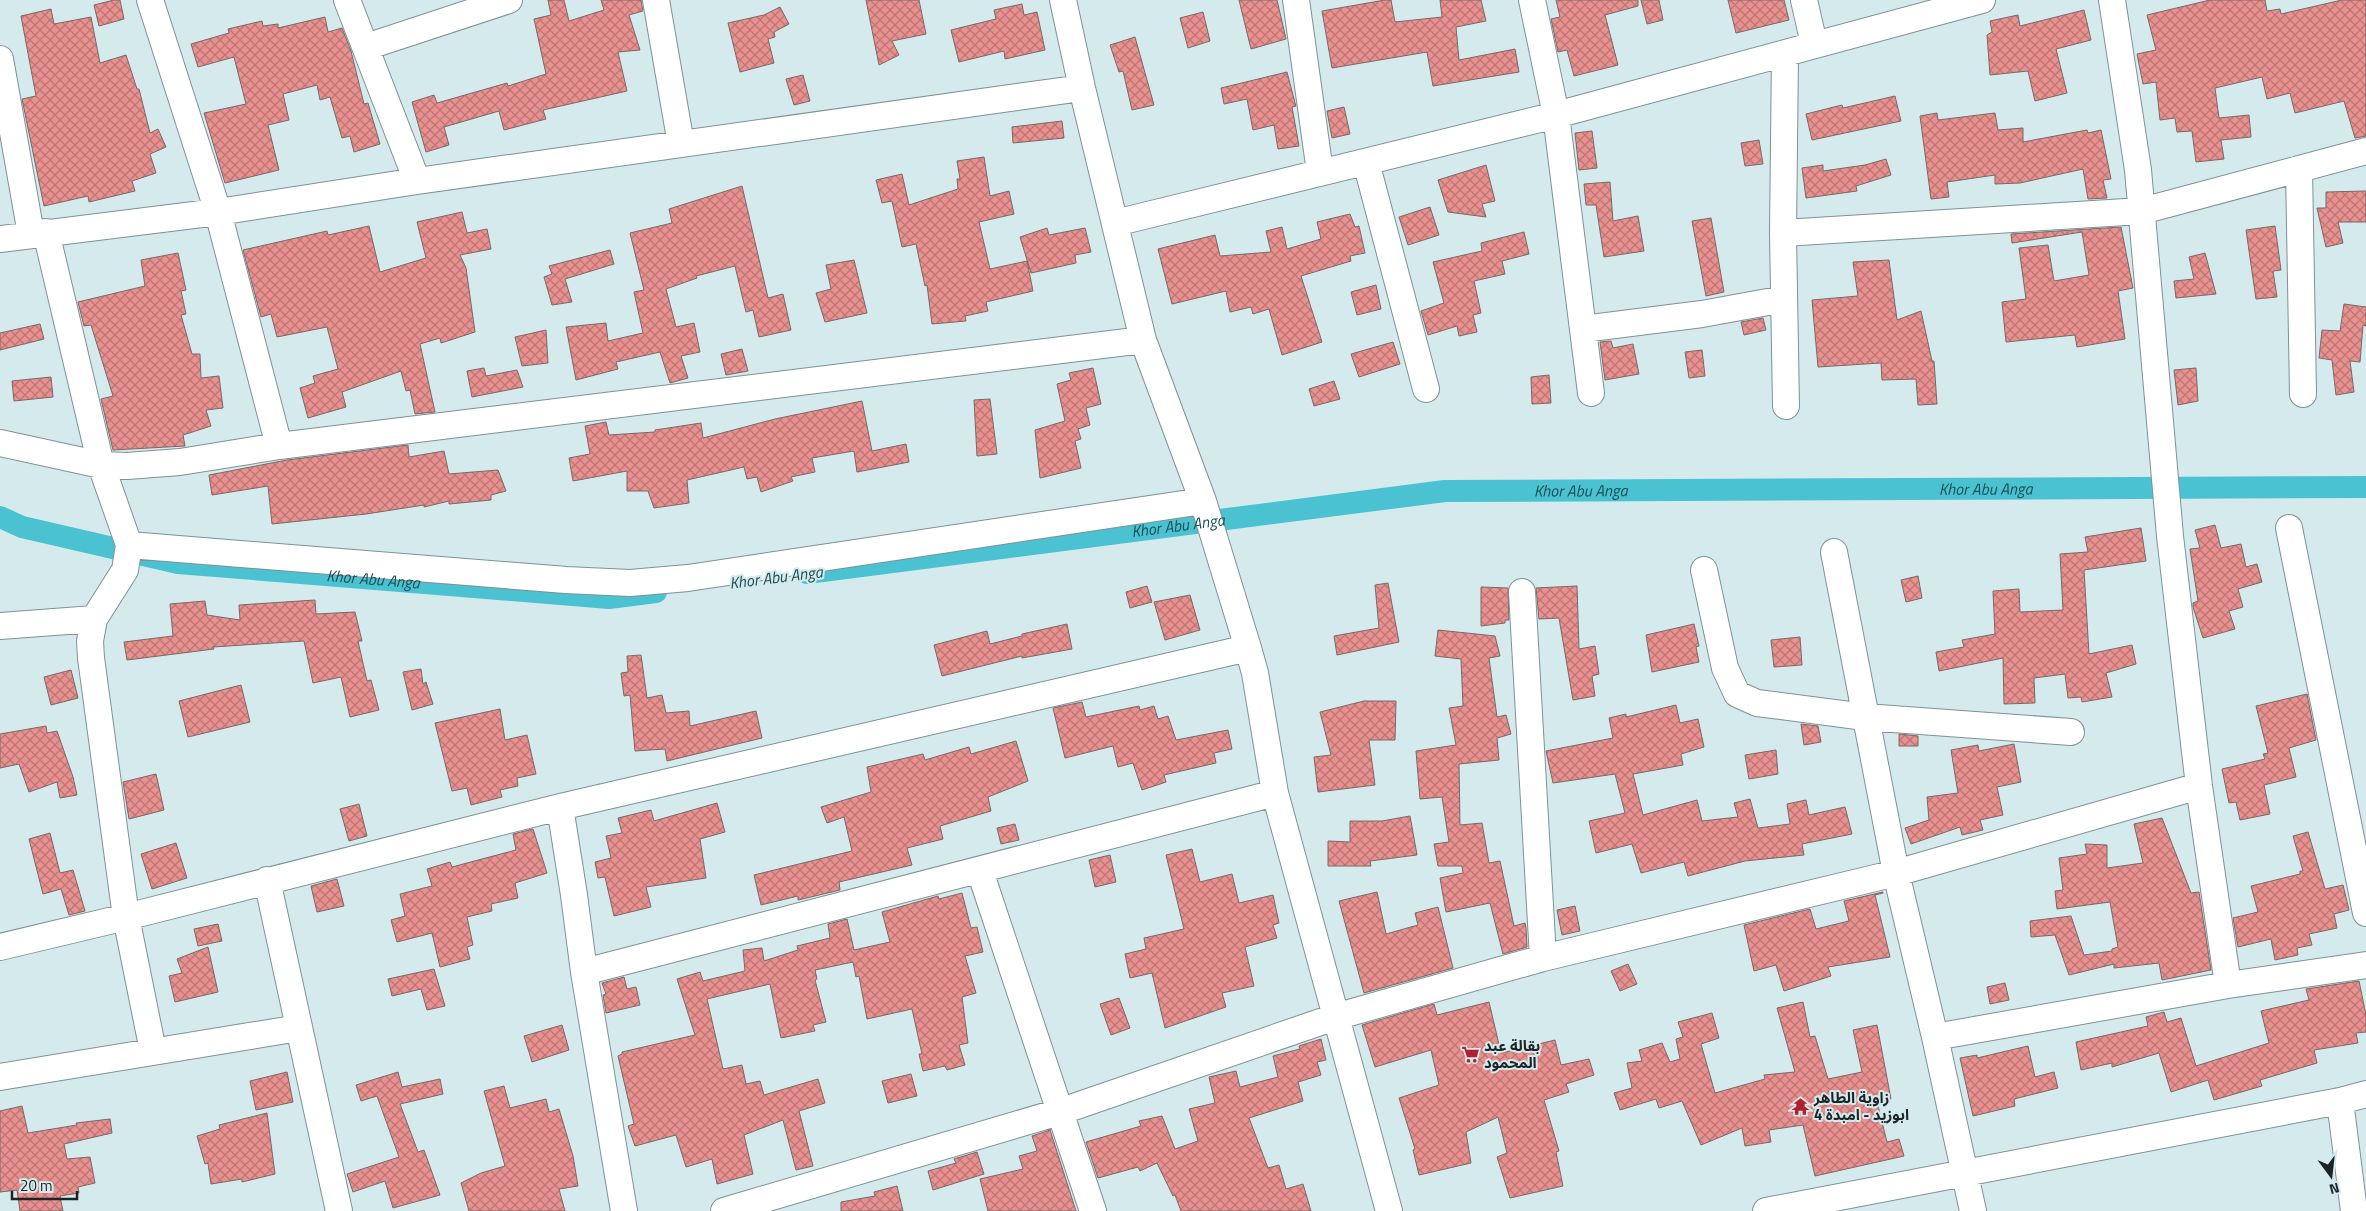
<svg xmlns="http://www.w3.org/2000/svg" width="2366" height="1211" font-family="'Titillium Web','Noto Sans Arabic',sans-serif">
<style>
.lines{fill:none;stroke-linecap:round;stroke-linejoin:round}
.canal{stroke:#4bc2d2;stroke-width:22}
.building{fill:url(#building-cross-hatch);stroke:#7a6867}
.minor-casing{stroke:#7e9295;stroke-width:28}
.minor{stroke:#fff;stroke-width:26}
.labels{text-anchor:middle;stroke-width:4;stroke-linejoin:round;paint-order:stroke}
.poi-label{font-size:15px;font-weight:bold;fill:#1c2426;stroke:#d4eaed;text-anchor:start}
.water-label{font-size:16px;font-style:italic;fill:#1b4e55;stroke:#d4eaed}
</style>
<defs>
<pattern id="building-cross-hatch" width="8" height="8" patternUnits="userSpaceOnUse" patternTransform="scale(1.25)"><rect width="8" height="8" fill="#e9918f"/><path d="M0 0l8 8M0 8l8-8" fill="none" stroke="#bc7675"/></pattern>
</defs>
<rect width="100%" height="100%" fill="#d4eaed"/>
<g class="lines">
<g class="canal">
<path id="s1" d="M0 517 22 527 178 563 609 598 656 592"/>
<path id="s2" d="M807 573 1445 491 2366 487"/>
</g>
</g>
<path class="building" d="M114 0H120L124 19 99 26 94 5Z
M548 0H564L569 21 604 10 601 0H641L643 11 629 15 640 50 618 52 627 91 543 110 546 119 504 130 499 111 444 127 449 145 426 152 412 102 434 95 437 103 507 83 508 86 546 74 534 19 551 15Z
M866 0H919L926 34 892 41 899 55 879 65Z
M1239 0H1277L1286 39 1251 49Z
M1385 0H1391L1395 22 1442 17 1440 0H1481L1486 21 1456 27 1459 60 1515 49 1519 72 1433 86 1427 52 1332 68 1322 11Z
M1556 0H1638V6L1605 15 1618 65 1574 76 1567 50 1558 52 1551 19 1560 17Z
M1641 0H1659L1663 20 1647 24Z
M1728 0H1784L1789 20 1736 33Z
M2210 0H2265L2267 11 2280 9 2281 14 2342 0H2366V136L2355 138 2344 101 2295 113 2290 93 2267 99 2262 77 2215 88 2219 118 2249 115 2251 137 2221 140 2224 159 2196 162 2192 131 2177 132 2175 118 2160 120 2156 82 2143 84 2137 54 2156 50 2147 15Z
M1022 4 1024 15 1037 12 1045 50 1005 59 1004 51 959 62 951 30 996 19 994 10Z
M780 7 789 24 774 32 775 37 768 39 774 63 740 72 728 23 764 15Z
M51 9 54 24 91 17 100 63 126 55 137 89H139L150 133 158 129 166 147 150 154 156 173 132 181 135 191 89 202 88 196 44 206 22 99 36 96 21 16Z
M2084 10 2091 40 2056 49 2067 93 2035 101 2028 71 1990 75 1987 35 1992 32 1990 21 2018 15 2020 26Z
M1203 12 1210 41 1188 48 1180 18Z
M325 17 328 32 342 28 351 51 364 104 368 103 380 144 354 152 350 136 342 138 330 97 320 100 317 85 283 94 289 120 268 125 279 170 225 183 204 113 246 104 234 57 198 67 191 44 229 33 228 29 262 21 263 26 278 24V28Z
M1135 37 1154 105 1132 110 1123 71 1119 72 1110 45Z
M1287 72 1295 103 1296 106 1292 107 1299 146 1278 149 1274 125 1253 130 1247 99 1224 104 1221 88Z
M803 75 810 101 794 105 786 79Z
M1895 96 1901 121 1812 140 1806 114 1842 105 1843 108Z
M1344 107 1350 134 1332 138 1327 111Z
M1937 113 1938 120 1995 113 1998 130 2023 128V142L2087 130 2088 133 2101 130 2111 179 2103 180 2107 198 2088 199 2083 169 2020 183 1995 184V175L1947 182 1949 197 1931 199 1920 116Z
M1062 121 1064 138 1013 143 1012 127Z
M1592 131 1597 168 1579 170 1575 133Z
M1759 140 1763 164 1745 166 1741 143Z
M984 157 990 196 1009 191 1014 214 979 222 990 269 1027 261 1033 291 986 302 988 311 965 316 966 321 932 324 927 285 925 286 916 244 902 247 892 201 882 203 876 180 902 174 909 205 958 189 957 179H960L957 161Z
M1886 159 1891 175 1856 186 1857 191 1806 198 1802 168 1823 165V171L1865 165Z
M1486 165 1495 201 1482 204 1486 217 1448 212 1438 180Z
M1610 182 1613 221 1638 216 1644 251 1604 257 1596 205H1586L1584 184Z
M742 186 768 298 783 294 791 330 759 337 753 310 746 312 735 266 696 276 697 278 666 289 676 327 694 323 700 352 681 356 688 378 670 383 660 352 616 362 618 369 576 380 566 327 606 323 608 341 643 333 634 292 644 290 630 233 672 223 669 209Z
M2366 191V222H2338L2343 243 2326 247 2317 208H2326V192Z
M1430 207 1439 235 1408 245 1399 217Z
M462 212 467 233 487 229 491 249 460 255 466 268 475 332 441 343 440 338 420 344 435 412 415 414 410 390 406 391 401 371 342 392 346 407 308 418 300 388 315 383 313 376 338 369 327 327 277 337 271 314 261 317 243 250 327 231 328 235 369 226 380 272 426 258 417 222Z
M1350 214 1355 227 1359 226 1365 253 1350 256 1351 261 1301 276 1322 342 1282 355 1269 309 1253 314 1251 307 1230 312 1226 291 1172 304 1158 249 1215 235 1220 256 1271 252 1266 231 1282 227 1287 249 1321 239 1317 222Z
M1711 218 1724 292 1706 296 1692 221Z
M2275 226 2281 270 2273 271 2277 297 2256 299 2246 230Z
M2121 227 2133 288 2118 291 2125 339 2077 347 2075 335 2006 342 2002 302 2026 299 2019 248 2048 245 2054 281 2089 275 2082 232 2012 243 2011 234Z
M1047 228 1049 235 1085 228 1091 252 1075 255 1076 263 1031 273 1020 237Z
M1524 232 1529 254 1502 261 1505 274 1474 281 1481 313 1473 315 1477 332 1459 336 1457 326 1428 335 1421 311 1444 303 1433 262 1482 251 1481 243Z
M610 250 614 264 565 279 572 302 552 305 544 277 552 274 549 266Z
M178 253 186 290 181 291 186 314 181 315 192 354H200L201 378 219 376 223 408 206 410 211 426 183 435 185 446 113 450 101 399 113 396 91 325 84 326 78 302 145 286 141 260Z
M2205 253 2216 294 2176 298 2174 281 2194 279 2189 257Z
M854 260 867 313 825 322 816 293 831 289 826 265Z
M1889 260 1897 320 1921 311 1932 361H1934L1937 404 1918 405 1916 379 1882 380 1881 363 1818 367 1812 300 1858 296 1853 262Z
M1376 285 1381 309 1357 315 1351 292Z
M2344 304 2366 307V326L2363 325 2360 362 2350 361 2354 392 2336 395 2332 360 2319 358 2322 330 2340 331Z
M1763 318 1766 330 1744 335 1741 322Z
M40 324 44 339 0 350V333Z
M546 330 548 363 522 366 515 337Z
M1611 341 1613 348 1633 344 1639 374 1605 380 1600 342Z
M1393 342 1400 364 1359 377 1351 354Z
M742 349 748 371 726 375 721 354Z
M1702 350 1705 376 1689 378 1685 352Z
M484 368 486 376 517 370 523 387 472 397 467 371Z
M1093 368 1101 404 1086 408 1090 425 1078 429 1081 439 1075 441 1081 468 1040 478 1035 430 1065 421 1057 384 1071 380 1069 373Z
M2196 368 2198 401 2178 405 2174 370Z
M1549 375 1551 403 1532 404 1531 377Z
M51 377 53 397 14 401 12 381Z
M1334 381 1340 399 1314 406 1309 389Z
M990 399 997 454 977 456 974 400Z
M862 401 872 451 906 444 909 462 857 472 854 451 812 458 815 472 791 477 793 481 761 492 757 477 747 479 744 467 687 480 689 503 654 508 648 491H627V471L573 481 569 458 590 454 585 426 606 422 609 435 655 432V430L701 423 703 438 775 419Z
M408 445 409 457 444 451 449 474 498 470 506 491 491 495V500L449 504V501L424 507V505L366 514 272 524 268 486 212 495 209 475 287 460Z
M2215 525 2221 548 2241 544 2246 567 2257 564 2262 582 2238 589 2243 607 2229 611 2235 629 2203 638 2193 607V603L2198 601 2190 549 2200 548 2195 530Z
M2141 528 2146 561 2084 570 2089 654 2132 645 2136 664 2106 673 2112 697 2082 702 2081 697 2068 698 2065 674 2034 678 2035 703 2004 704 2003 658 1939 671 1936 652 1964 647 1962 640 1995 634 1993 591 2019 589 2020 612 2063 610 2060 554 2088 552 2085 537Z
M1918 576 1922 598 1906 602 1901 580Z
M1388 583 1399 642 1337 655 1334 636 1379 628 1375 585Z
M1147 586 1152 602 1130 608 1126 592Z
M1577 586 1579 649 1595 646 1599 674 1592 676 1595 696 1573 700 1559 618 1539 619 1536 588Z
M1481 587 1508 588 1509 620H1505V623L1481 626Z
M1190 595 1200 630 1165 640 1154 602Z
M315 600 316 614 355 612 362 641H358L367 681 371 680 379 710 350 717 341 677 313 683 304 641 213 647 214 649 127 660 124 642 173 636 170 604 205 601 207 615 240 620 239 605Z
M1067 624 1072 649 1022 658V656L942 676 934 645 987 631 990 644 1022 636V634Z
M1694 624 1699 646 1696 647 1699 662 1652 672 1646 635Z
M1438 630 1495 636 1500 656 1489 658 1497 717 1506 715 1511 734 1497 738 1499 760 1459 764 1460 825 1482 823 1489 863 1500 861 1514 926 1525 923 1526 928 1527 947 1503 954 1490 903 1446 912 1440 878 1463 873 1462 866H1438L1434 844 1449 842 1442 797 1420 799 1416 751 1456 745 1449 708 1463 706 1461 659 1435 656Z
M1800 637 1802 665 1774 667 1771 640Z
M641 655 647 698 662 695 666 713 689 711 690 726 756 711 762 738 667 761 665 749 635 751 630 695 624 696 621 673 628 672 627 656Z
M421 669 423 684 426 682 433 704 412 710 403 672Z
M71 670 78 698 51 705 44 677Z
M241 685 250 722 188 737 179 701Z
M2307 694 2316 740 2289 748 2296 777 2264 785 2270 814 2240 820 2236 802 2229 803 2222 769 2265 759 2263 754 2268 753 2256 706Z
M1364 701H1396L1395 740H1369L1375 785 1318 792 1314 757 1331 755 1320 712Z
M1082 702 1086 717 1139 706 1140 710 1154 706 1158 719 1168 716 1176 740 1228 730 1232 749 1214 753 1216 763 1164 775 1166 782 1142 790 1133 763 1118 767 1113 746 1065 758 1053 708Z
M1676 705 1680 723 1698 719 1704 747 1681 754 1683 765 1633 774 1643 815 1697 800 1702 821 1738 817 1734 803 1750 799 1758 828 1790 824 1787 804 1806 800 1809 815 1845 807 1852 834 1802 844 1804 855 1745 861 1688 876 1684 862 1641 873 1632 844 1596 853 1589 821 1625 813 1615 774 1553 783 1546 751 1613 738 1609 718 1626 714V717Z
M500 709 505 740 527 735 536 774 517 778 518 786 500 790 502 797 471 805 467 788 452 791 435 723Z
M1801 724 1818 726 1821 742 1804 745Z
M46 726 47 733 57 731 73 777 77 795 60 798 57 782 29 792 19 764 0 768V734Z
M1899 734 1918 736V746H1899Z
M1016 741 1028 781 988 797 991 811 940 826 943 839 907 848 912 865 839 882 840 890 798 900V896L761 905 754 875 852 851 844 817 827 823 821 807 871 792 867 767 923 754 925 760 969 747 971 754Z
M2014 744 2021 782 1997 787 2003 815 1980 820 1983 830 1962 835 1960 827 1911 844 1905 828 1929 820 1927 797 1958 793 1951 750 1978 745 1979 751Z
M1776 750 1778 774 1749 779 1745 755Z
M156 774 164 810 129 819 123 782Z
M717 803 725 832 700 839 706 878 646 887 651 907 614 916 605 877 598 878 595 862 611 858 606 836 622 833 618 818 651 810 654 821Z
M359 804 367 836 349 841 340 809Z
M1410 816 1417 855 1370 861 1371 866H1328V841L1350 842V821H1382Z
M2162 818 2191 893 2199 892 2211 970 2162 980 2159 963 2114 968V964L2069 975 2055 935 2031 937 2030 921 2071 916 2084 955 2112 951V949L2118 947 2110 902 2057 909 2055 891 2063 890 2059 858 2087 854 2085 844 2107 845V868L2143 863 2134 824Z
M1015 824 1019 840 1001 844 997 828Z
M533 829 547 873 515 883 518 898 491 904 492 911 467 917 473 945 467 947 470 959 440 967 432 933 397 942 391 920 405 916 400 894 432 886 427 869 450 862 452 867 516 850 513 834Z
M2308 832 2325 889 2343 885 2349 910 2334 914 2337 928 2309 934 2312 945 2297 948 2298 955 2275 960 2271 939 2238 947 2233 918 2258 912 2251 886 2300 874V871H2303L2293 836Z
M50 833 60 873 73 870 85 911 69 915 61 889 43 894 29 839Z
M176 843 187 878 152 889 141 854Z
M1192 849 1200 882 1232 874 1239 903 1273 895 1279 923 1273 925 1277 938 1245 947 1254 986 1222 993 1226 1007 1165 1028 1152 973 1130 978 1125 954 1146 949 1144 938 1184 929 1166 855Z
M1110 855 1116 882 1095 887 1089 860Z
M337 879 344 906 317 912 311 886Z
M1377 892 1386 934 1418 925 1415 913 1438 907 1453 968 1364 993 1339 901Z
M1883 892V893L1875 895 1890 957 1828 967 1831 976 1784 991 1776 965 1754 971 1744 925 1810 909 1816 929 1849 921 1844 901Z
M962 893 971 928 977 927 983 952 965 956 976 993 962 997 968 1043 959 1045 965 1065 947 1070 945 1066 923 1071 919 1054H922L912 1009 867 1019 859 976 856 977 853 962 815 970 817 979 815 980 826 1022 813 1025 815 1031 781 1038 770 984 707 999 723 1069 742 1065 746 1084 760 1081 764 1095 818 1079 825 1103 799 1111 813 1166 796 1170 783 1120 744 1135 753 1174 717 1184 712 1159 686 1167 676 1135 635 1146 628 1126 634 1124 618 1056 622 1054V1052L695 1035 677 979 700 972 703 981 745 971 743 950 762 948 764 961 798 950 797 946 830 938 828 924 847 919 854 950 890 942 882 912 938 896 939 899Z
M1575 906 1580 931 1562 935 1557 910Z
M218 924 222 941 198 946 194 929Z
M208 947 218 992 175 1002 169 976 182 973 177 959Z
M1628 964 1637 984 1620 991 1611 971Z
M434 969 445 1006 427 1010 421 989 392 996 388 979Z
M624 977 627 989 636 987 640 1005 606 1013 603 995 606 994 602 983Z
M2359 981 2366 1015V1032L2356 1033 2358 1043 2314 1050 2317 1063 2260 1080 2262 1086 2214 1100 2208 1080 2171 1092 2159 1053 2112 1067V1063L2081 1070 2076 1042 2148 1026 2146 1017 2164 1012 2167 1022 2181 1018 2196 1066 2269 1043 2261 1011 2309 1000 2306 989Z
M2005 983 2009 1000 1990 1004 1987 987Z
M1119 998 1130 1028 1111 1035 1100 1004Z
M1489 1002 1501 1053 1555 1040 1561 1065 1589 1059 1594 1075 1566 1084 1569 1092 1544 1100 1559 1151 1556 1152 1563 1186 1510 1198 1497 1157 1507 1153 1498 1117 1466 1132 1471 1163 1419 1175 1413 1150 1415 1149 1399 1098 1439 1085 1431 1050 1375 1067 1362 1025 1434 1004 1437 1015Z
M1803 1002 1810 1037 1815 1036 1828 1079 1862 1072 1853 1030 1877 1025 1891 1099 1877 1102 1887 1142 1899 1139 1904 1156 1815 1176 1803 1125 1769 1130 1771 1142 1745 1146 1742 1128 1701 1145 1682 1101 1659 1108 1656 1099 1620 1110 1614 1093 1632 1088 1627 1063 1642 1061 1639 1050 1662 1043 1670 1062 1680 1059 1676 1039 1683 1037 1678 1022 1712 1013 1719 1038 1701 1044 1715 1093 1765 1079 1764 1075 1795 1072 1777 1008Z
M562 1025 569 1050 532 1062 524 1036Z
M1321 1039 1326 1060 1317 1062 1321 1075 1298 1082 1303 1101 1249 1118 1268 1168 1279 1165 1286 1189 1303 1184 1311 1211H1181L1175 1195 1173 1196 1157 1163 1140 1171 1138 1167 1098 1178 1086 1142 1141 1126 1139 1121 1162 1116 1175 1149 1198 1141 1189 1109 1215 1103 1209 1077 1236 1071 1240 1087 1278 1077 1273 1056 1300 1049 1299 1046Z
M2028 1046 2035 1077 2054 1072 2058 1088 2014 1099 2015 1106 1973 1116 1960 1058 1977 1055V1058Z
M287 1072 293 1102 256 1110 250 1081Z
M398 1072 402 1087 440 1079 443 1094 400 1104 418 1152 424 1150 440 1195 393 1208 385 1181 353 1192 347 1174 399 1157 377 1096 361 1101 356 1085Z
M911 1074 917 1096 888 1103 882 1081Z
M504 1086 510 1108 546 1099 549 1112 559 1109 573 1156 578 1186 559 1189 565 1211H469L461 1183 481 1173 505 1166 484 1091Z
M22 1106 28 1133 77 1125 76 1123 110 1119 112 1133 64 1144 67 1159 90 1157 95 1183 78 1187 79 1193 60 1196 63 1211H20L17 1190 0 1192V1111Z
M267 1113 275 1174 242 1182V1179L211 1184 208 1163 205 1164 197 1136 220 1129 219 1125Z
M1050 1130 1076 1211H988L980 1179 1023 1169 1019 1156 1037 1151 1032 1136Z
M977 1152 984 1174 933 1190 928 1171 956 1163 954 1159Z
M897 1186 903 1211H841V1202L875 1196 874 1192Z"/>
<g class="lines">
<defs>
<path id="minor" d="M150 0 218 212 279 446
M347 0 417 181
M656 0 681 144
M1063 0 1082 88 1143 340 1203 501 1248 648
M1296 0 1320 172
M1532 0 1556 115 1591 393
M1804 0 1814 44
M2112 0 2138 170 2170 536 2199 786 2228 985
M366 47 509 0
M1785 54 1783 233 1786 406
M0 59 31 234
M1366 162 1426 389
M2299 169 2303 394
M1115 223 1556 115 1982 0
M1783 233 2142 211 2366 151
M0 239 218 212 417 181 1082 88
M1583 329 1702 314 1784 299
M0 443 101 465 127 466 180 462 279 446 1143 340
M2289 528 2366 913
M129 545 566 580 630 583 688 578 1203 501
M1834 552 1896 873 1935 1037 1973 1211
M1704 570 1725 668 1737 694 1757 703 1865 717 2071 732
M1522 592 1543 958
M94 619 90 641 91 658 126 917 153 1051
M0 626 94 619 125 570 129 545 101 465 46 232
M560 807 574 895 584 972 624 1211
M980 871 1093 1211
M267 880 339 1211
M0 947 126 917 560 807 1248 648 1255 673 1275 793 1389 1211
M584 972 1275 793
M1935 1037 2228 985 2366 965
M0 1077 299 1028
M2340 1101 2354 1211
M724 1211 1059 1112 1335 1017 1543 958 1896 873 2199 786
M1766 1211 2340 1101 2366 1094"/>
</defs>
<use href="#minor" class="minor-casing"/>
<use href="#minor" class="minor"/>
</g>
<defs>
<symbol id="supermarket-bare" viewBox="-9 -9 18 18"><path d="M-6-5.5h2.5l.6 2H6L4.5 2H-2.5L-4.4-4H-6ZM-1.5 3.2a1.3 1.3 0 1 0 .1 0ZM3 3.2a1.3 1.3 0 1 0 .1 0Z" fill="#b21f31" stroke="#d4eaed" stroke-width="2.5" paint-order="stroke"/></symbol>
<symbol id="temple-bare" viewBox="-9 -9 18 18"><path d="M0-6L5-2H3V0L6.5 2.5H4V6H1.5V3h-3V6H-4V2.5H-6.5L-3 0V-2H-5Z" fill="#b21f31" stroke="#d4eaed" stroke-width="2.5" paint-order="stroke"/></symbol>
</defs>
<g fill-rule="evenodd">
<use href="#supermarket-bare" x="1458" y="1042" width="25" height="25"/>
<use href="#temple-bare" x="1788" y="1094" width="25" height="25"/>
</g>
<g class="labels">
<g class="poi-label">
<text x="1484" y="1051">بقالة عبد<tspan x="1484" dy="17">المحمود</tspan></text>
<text x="1814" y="1103">زاوية الطاهر<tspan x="1814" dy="17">ابوزيد - امبدة 4</tspan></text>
</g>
<g class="water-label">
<text dy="6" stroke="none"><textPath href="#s2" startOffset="1184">Khor Abu Anga</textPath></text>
<text dy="6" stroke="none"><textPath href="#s2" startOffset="779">Khor Abu Anga</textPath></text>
<text dy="6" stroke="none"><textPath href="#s2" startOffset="374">Khor Abu Anga</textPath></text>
<text transform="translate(776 577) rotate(-7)" y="6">Khor Abu Anga</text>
<text dy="6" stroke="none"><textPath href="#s1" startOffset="380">Khor Abu Anga</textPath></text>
</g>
</g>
<g transform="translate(2331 1176) rotate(165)" stroke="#d4eaed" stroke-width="4" paint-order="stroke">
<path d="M0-4L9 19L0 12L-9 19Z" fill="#1c2426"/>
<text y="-8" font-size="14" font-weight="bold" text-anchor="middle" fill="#1c2426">N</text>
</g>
<path d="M12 1191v8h65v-8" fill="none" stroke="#1c2426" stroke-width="2.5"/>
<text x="20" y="1191" font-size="15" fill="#1c2426" stroke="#d4eaed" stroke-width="4" paint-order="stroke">20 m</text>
</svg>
